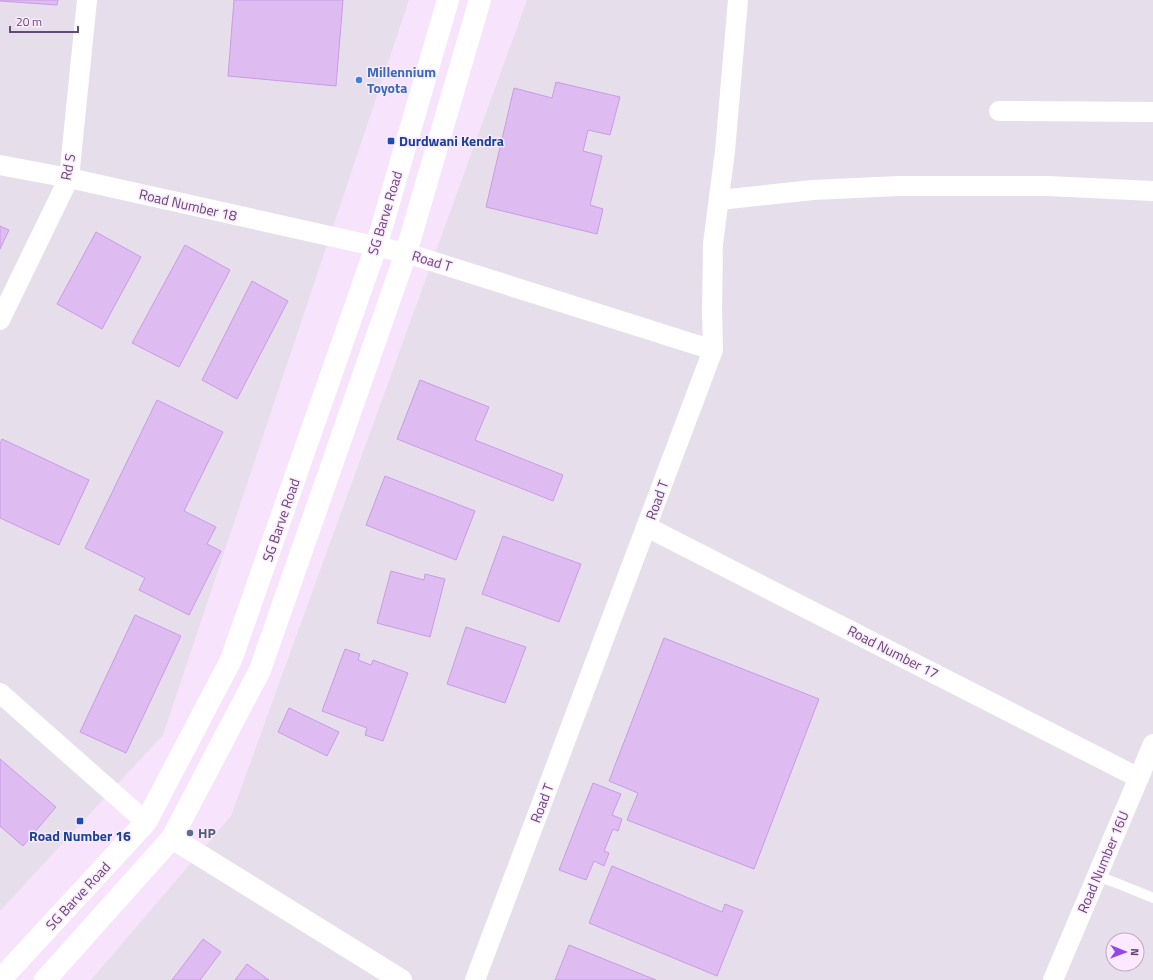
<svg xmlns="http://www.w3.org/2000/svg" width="1153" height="980" font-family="'Titillium Web',sans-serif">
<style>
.industrial{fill:#e7deeb;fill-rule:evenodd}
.building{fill:#debbf1;stroke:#c99be4}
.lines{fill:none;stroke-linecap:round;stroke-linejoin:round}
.lane{stroke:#fff;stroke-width:10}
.street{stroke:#fff;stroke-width:20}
.secondary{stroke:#fff;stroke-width:22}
.shop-dot{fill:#3f7fe0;stroke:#fce9ff;stroke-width:1.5}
.transit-dot{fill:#1a4fb4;stroke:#fce9ff;stroke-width:1.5}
.service-dot{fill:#5c6f8a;stroke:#fce9ff;stroke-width:1.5}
.labels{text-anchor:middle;stroke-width:3;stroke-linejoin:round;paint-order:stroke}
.shop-label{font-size:14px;font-weight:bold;fill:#366cbe;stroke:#fce9ff;text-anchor:start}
.transit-label{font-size:14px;font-weight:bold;fill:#164399;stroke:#fce9ff;text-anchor:start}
.street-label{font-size:14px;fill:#634974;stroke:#fce9ff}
.service-label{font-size:14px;font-weight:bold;fill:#4e5e75;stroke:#fce9ff;text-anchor:start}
</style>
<rect width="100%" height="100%" fill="#f8e3fc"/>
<path class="industrial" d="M0 0H409L163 735 0 911Z
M527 0H1153V980H91L231 816ZM1113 940H1137V964H1113Z"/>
<path class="building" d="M0 0H58L57 5 0 1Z
M234 0H343L336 86 228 76Z
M556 82 620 97 610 135 588 130 583 151 602 156 590 205 603 209 597 234 486 207 514 88 552 98Z
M0 226 9 230 0 249Z
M96 232 141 257 102 329 57 304Z
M185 245 230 270 179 367 132 343Z
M252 281 288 301 237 399 202 380Z
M420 380 489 407 475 440 563 475 553 501 397 439Z
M157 400 223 432 184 511 216 527 207 544 221 551 189 615 139 590 145 578 85 548Z
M2 439 89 480 59 545 0 518V444Z
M385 476 475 511 456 560 366 525Z
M503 536 581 564 559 622 482 594Z
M391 571 424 580 425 574 445 579 430 637 377 623Z
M135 615 181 636 126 753 80 732Z
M466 627 526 647 505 703 447 684Z
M664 638 819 699 754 869 627 820 638 793 609 781Z
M345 649 360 654 358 660 371 665 373 660 408 673 383 741 365 735 367 728 322 711Z
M289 708 339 732 327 756 278 732Z
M0 759 56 807 23 846 0 826Z
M593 783 621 794 612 815 622 819 618 831 613 829 604 851 609 853 604 866 594 861 586 880 559 870Z
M612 866 722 912 725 904 743 911 717 976 589 923Z
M203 939 221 952 200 980H172Z
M569 945 656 980H555Z
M247 964 269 980H235Z"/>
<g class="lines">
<path class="lane" d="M1097 876 1119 884 1153 898"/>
<path class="street" d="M999 111 1153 112
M0 165 69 178 406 253 713 350 475 980
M719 200 813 190 899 186H1048L1153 191
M0 320 69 178 87 0
M713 350 712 310 713 244 725 151 738 0
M647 527 1139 778
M0 693 146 822
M1053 980 1153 744"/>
<path class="secondary" d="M172 838 401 980
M0 980 146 822 231 660 376 247 448 0
M45 980 172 838 260 670 406 253 480 0"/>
</g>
<circle class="shop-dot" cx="359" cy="80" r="4"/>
<g class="transit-dot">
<rect x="387" y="137" width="8" height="8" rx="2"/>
<rect x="76" y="817" width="8" height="8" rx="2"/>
</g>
<circle class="service-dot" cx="190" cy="833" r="4"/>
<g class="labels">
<g class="shop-label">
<text x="367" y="77">Millennium<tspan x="367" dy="16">Toyota</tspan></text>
</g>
<g class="transit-label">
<text x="399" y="146">Durdwani Kendra</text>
<text x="80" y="841" text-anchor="middle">Road Number 16</text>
</g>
<g class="street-label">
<text transform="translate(68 167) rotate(-79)" y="5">Rd S</text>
<text transform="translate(188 205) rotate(13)" y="5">Road Number 18</text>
<text transform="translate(385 213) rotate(-73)" y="5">SG Barve Road</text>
<text transform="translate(432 261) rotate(17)" y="5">Road T</text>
<text transform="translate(657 500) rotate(-70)" y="5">Road T</text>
<text transform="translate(281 520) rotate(-71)" y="5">SG Barve Road</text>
<text transform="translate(893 652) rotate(27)" y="5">Road Number 17</text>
<text transform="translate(542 803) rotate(-69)" y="5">Road T</text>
<text transform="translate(1103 862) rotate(-67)" y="5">Road Number 16U</text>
<text transform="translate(78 896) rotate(-47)" y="5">SG Barve Road</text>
</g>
<g class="service-label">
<text x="198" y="838">HP</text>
</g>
</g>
<g transform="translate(1125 952) rotate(91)"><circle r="19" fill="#fce9ff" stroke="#bfa9c7"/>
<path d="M0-3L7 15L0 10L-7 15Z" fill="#9248e6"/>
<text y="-6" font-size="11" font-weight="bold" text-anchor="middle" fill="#634974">N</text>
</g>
<path d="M10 26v6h68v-6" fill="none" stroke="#634974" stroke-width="2"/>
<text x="16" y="26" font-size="12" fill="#634974" stroke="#fce9ff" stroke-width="3" paint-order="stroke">20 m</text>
</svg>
